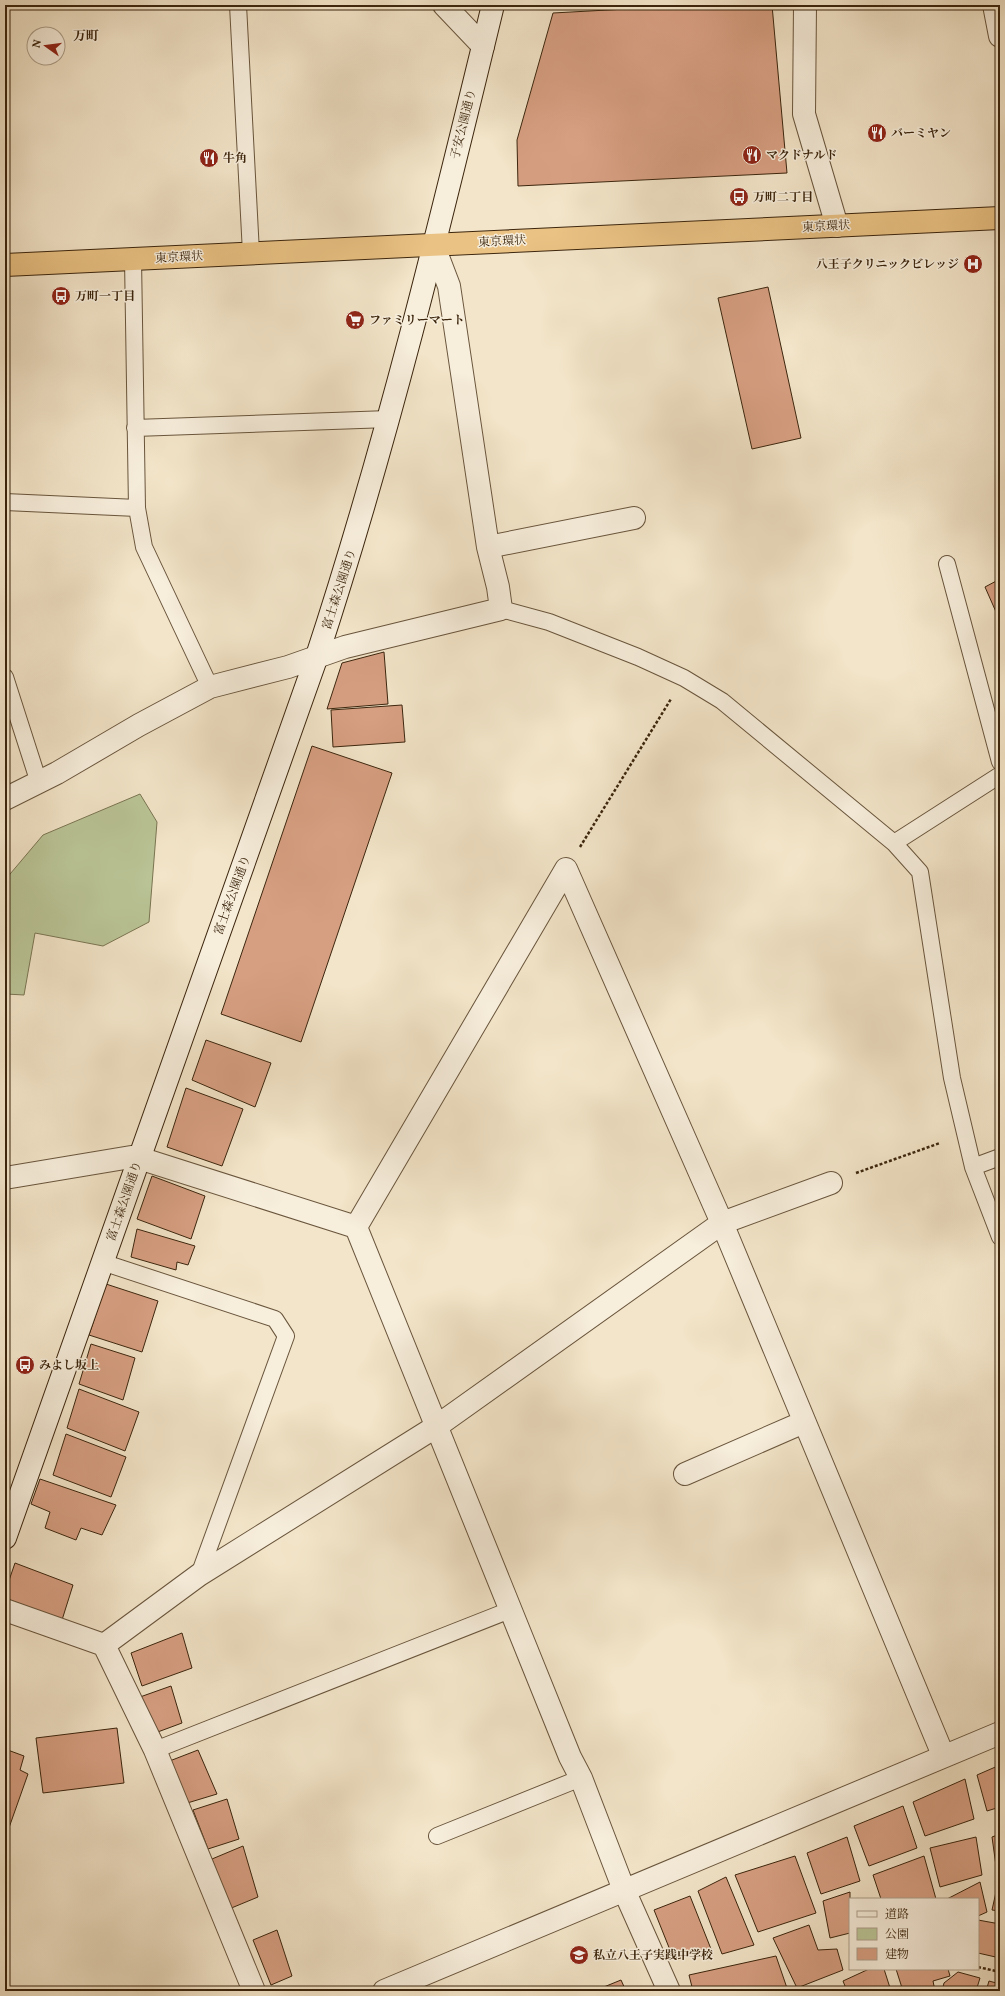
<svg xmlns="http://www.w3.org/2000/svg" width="1005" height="1996" font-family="Vollkorn,'Noto Serif JP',serif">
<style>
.green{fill:#bac597;stroke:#7a7552}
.building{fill:#d79f82;stroke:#3b250d}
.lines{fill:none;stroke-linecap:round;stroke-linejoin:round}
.lane-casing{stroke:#69553c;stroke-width:18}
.street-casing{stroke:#69553c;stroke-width:24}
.secondary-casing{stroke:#3b250d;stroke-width:24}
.highway-casing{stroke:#3b250d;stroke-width:24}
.path{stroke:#3b250d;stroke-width:2.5;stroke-dasharray:3 2;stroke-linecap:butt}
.lane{stroke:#f7eedc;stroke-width:16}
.street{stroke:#f7eedc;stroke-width:22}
.secondary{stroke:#f7eedc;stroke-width:22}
.highway{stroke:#eac284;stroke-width:22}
.labels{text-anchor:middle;stroke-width:3;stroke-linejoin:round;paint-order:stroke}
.street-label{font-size:12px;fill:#3b250d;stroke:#f7eedc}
.poi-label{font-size:12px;font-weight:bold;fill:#3b250d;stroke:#f7eedc;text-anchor:start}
.neighbourhood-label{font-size:13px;font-weight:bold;fill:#3b250d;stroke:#f7eedc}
</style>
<rect width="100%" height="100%" fill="#f3e5c9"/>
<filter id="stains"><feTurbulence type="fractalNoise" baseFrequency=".005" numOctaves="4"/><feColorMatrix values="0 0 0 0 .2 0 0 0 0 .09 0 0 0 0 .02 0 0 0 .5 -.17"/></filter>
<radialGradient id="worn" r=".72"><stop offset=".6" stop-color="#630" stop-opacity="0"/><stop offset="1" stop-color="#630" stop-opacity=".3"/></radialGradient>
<path class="green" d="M140 794 157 822 149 922 103 946 35 933 24 995 6 994 5 880 43 835Z"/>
<path class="building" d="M699 5H772L787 173 518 186 517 140 553 13Z
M768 287 801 438 752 449 718 298Z
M1000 579V621L985 587Z
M384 652 388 704 327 709 342 663Z
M402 705 405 742 333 747 331 710Z
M312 746 392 773 301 1042 221 1014Z
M206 1040 271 1063 255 1107 192 1080Z
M186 1088 243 1109 222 1166 167 1147Z
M152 1176 205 1196 191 1239 137 1219Z
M137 1229 195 1246 188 1265 177 1262 176 1270 131 1257Z
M106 1284 158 1301 142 1352 89 1335Z
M91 1344 135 1358 123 1400 79 1384Z
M79 1389 139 1412 125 1451 67 1428Z
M66 1434 126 1457 111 1497 53 1475Z
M40 1479 116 1505 102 1535 81 1528 76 1540 45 1528 50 1512 31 1504Z
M15 1563 73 1585 62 1620 5 1598V1592Z
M182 1633 192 1668 142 1686 131 1653Z
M171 1686 182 1723 155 1733 140 1697Z
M117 1728 124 1783 43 1793 36 1738Z
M5 1749 24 1756 20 1770 28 1774 5 1839Z
M198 1750 217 1794 184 1804 167 1762Z
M1000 1765V1807L987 1811 977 1775Z
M965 1779 974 1819 925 1836 913 1802Z
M227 1799 239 1839 208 1849 193 1810Z
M903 1806 917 1848 869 1866 854 1826Z
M1000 1834V1865L996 1866 992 1837Z
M847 1837 860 1881 821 1894 807 1853Z
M976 1837 982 1875 940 1887 930 1848Z
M243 1846 258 1897 229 1909 212 1859Z
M795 1856 816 1913 758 1932 735 1875Z
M924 1856 936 1899H881L873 1875Z
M1000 1874V1911L992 1910Z
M726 1877 754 1945 722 1954 698 1891Z
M980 1882 987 1912 978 1916V1899H947Z
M850 1892V1933L830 1938 823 1901Z
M690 1896 711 1949 674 1960 654 1910Z
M978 1920 1000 1924V1958L978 1953Z
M809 1925 818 1950 837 1949 843 1970 797 1988 773 1938Z
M277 1930 292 1976 271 1985 253 1940Z
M776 1956 788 1991H693L689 1975Z
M869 1969H884L891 1991H847L843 1981Z
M896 1969H948L950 1976 933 1981 935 1991H903Z
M958 1972 980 1978 976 1991H942L944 1983Z
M621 1980 626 1991H594Z
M989 1981 1000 1984V1991H986Z"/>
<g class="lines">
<defs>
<path id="lane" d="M238 5 251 253
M133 259 137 508 144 547 210 687
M135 428 389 419
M5 502 137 508
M947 564 1000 762
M501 609 549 622 638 657 684 678 722 701 894 843 920 872 952 1078 973 1167 1000 1237
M5 677 39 783
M894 843 1000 775
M973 1167 1000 1157
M102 1262 275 1319 286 1336 199 1575
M155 1750 510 1610
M437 1836 581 1778"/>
<path id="street" d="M444 5 483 46
M805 5 804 114 837 226
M994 5 1000 36
M488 547 634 518
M5 799 57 773 139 725 210 687 288 667 345 647 501 609 498 587 488 547 449 286 433 244
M5 1178 131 1157 139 1158 356 1227
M356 1227 566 869 722 1223 943 1755
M356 1227 570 1757 581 1778 624 1890 669 1991
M685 1474 804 1422
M5 1610 104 1645 155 1750 254 1991
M104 1645 199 1575 437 1426 722 1223 831 1183
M384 1991 1000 1733"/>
<path id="secondary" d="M5 1538 317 656C387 443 440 224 493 5"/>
<path id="highway" d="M5 265 1000 218"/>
</defs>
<use href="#lane" class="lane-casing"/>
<use href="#street" class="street-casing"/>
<use href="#secondary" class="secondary-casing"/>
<use href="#highway" class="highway-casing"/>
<path class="path" d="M580 847 671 699
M856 1173 940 1143
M978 1967 1000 1972"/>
<use href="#lane" class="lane"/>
<use href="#street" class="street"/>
<use href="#secondary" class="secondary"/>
<use href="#highway" class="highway"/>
</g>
<defs>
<symbol id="restaurant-disc" viewBox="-11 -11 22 22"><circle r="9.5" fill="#8f2418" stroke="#f7eedc"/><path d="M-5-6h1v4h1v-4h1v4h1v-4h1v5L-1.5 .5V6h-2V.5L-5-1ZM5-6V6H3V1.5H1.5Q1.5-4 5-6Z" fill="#fff"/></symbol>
<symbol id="bus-disc" viewBox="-11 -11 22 22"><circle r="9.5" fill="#8f2418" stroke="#f7eedc"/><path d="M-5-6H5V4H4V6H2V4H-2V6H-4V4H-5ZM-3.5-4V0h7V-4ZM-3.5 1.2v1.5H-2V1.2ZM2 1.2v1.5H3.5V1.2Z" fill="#fff"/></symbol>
<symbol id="hospital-disc" viewBox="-11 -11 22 22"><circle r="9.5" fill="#8f2418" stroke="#f7eedc"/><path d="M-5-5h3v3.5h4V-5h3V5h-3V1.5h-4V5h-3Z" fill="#fff"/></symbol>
<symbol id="supermarket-disc" viewBox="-11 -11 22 22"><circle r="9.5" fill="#8f2418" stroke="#f7eedc"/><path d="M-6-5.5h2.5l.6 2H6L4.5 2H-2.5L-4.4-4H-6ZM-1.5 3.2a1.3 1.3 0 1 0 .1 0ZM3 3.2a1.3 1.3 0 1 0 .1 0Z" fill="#fff"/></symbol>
<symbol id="school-disc" viewBox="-11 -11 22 22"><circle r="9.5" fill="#8f2418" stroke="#f7eedc"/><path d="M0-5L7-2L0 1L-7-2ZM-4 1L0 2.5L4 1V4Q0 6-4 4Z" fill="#fff"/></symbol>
</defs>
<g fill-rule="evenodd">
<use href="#restaurant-disc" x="866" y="122" width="22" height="22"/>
<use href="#restaurant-disc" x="741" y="144" width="22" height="22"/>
<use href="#restaurant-disc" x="198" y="147" width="22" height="22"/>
<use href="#bus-disc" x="728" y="186" width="22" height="22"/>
<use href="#hospital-disc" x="962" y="253" width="22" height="22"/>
<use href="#bus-disc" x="50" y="285" width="22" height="22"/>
<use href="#supermarket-disc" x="344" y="309" width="22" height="22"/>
<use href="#bus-disc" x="14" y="1354" width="22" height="22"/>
<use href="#school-disc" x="568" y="1944" width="22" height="22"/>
</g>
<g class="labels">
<g class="street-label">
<text transform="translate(463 124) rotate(-76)" y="4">子安公園通り</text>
<text transform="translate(826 226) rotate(-3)" y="4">東京環状</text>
<text transform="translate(502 241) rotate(-3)" y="4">東京環状</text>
<text transform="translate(179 257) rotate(-3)" y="4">東京環状</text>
<text transform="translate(339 589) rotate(-72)" y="4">富士森公園通り</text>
<text transform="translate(232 895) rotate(-70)" y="4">富士森公園通り</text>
<text transform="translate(124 1201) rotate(-71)" y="4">富士森公園通り</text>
</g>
<g class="poi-label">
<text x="891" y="137">バーミヤン</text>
<text x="766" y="159">マクドナルド</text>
<text x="223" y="162">牛角</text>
<text x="753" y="201">万町二丁目</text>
<text x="959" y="268" text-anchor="end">八王子クリニックビレッジ</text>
<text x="75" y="300">万町一丁目</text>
<text x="369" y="324">ファミリーマート</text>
<text x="39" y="1369">みよし坂上</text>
<text x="593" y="1959">私立八王子実践中学校</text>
</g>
<g class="neighbourhood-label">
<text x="86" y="40">万町</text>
</g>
</g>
<rect width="1005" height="1996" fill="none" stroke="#f3e5c9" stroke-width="20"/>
<rect x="6" y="6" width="993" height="1984" fill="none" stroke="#3b250d" stroke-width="2"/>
<rect x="10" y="10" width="985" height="1976" fill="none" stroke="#3b250d"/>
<rect x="849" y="1898" width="130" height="72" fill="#f7eedc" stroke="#ac9e89"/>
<rect x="857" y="1911" width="20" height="6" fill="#f7eedc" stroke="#ac9e89"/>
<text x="885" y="1918" font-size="12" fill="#3b250d">道路</text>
<rect x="857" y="1928" width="20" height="12" fill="#bac597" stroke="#ac9e89"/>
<text x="885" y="1938" font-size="12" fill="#3b250d">公園</text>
<rect x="857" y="1948" width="20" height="12" fill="#d79f82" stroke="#ac9e89"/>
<text x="885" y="1958" font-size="12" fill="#3b250d">建物</text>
<g transform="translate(46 46) rotate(284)"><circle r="19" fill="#f7eedc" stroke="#ac9e89"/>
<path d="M0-3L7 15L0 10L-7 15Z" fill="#8f2418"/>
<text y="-6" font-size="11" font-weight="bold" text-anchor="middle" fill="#3b250d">N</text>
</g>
<rect width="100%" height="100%" filter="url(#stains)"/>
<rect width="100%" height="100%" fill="url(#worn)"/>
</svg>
